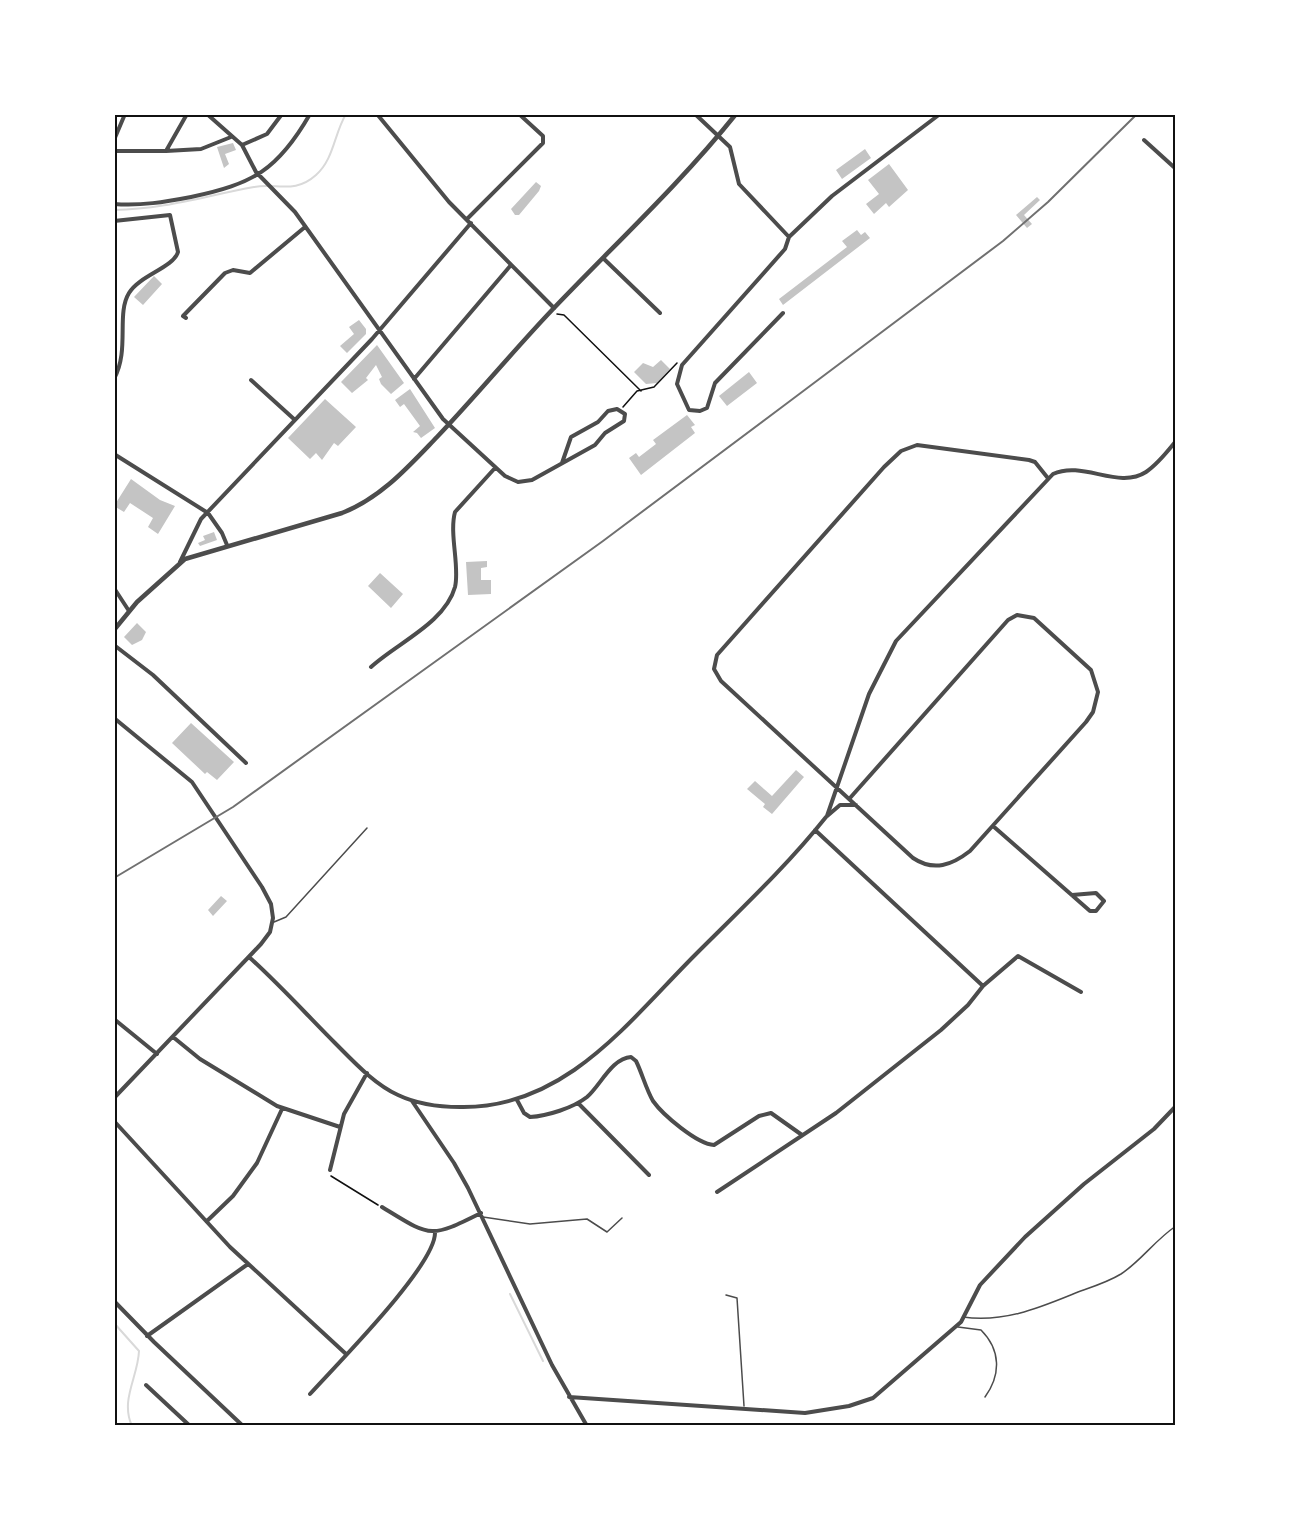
<svg xmlns="http://www.w3.org/2000/svg" width="1290" height="1540" font-family="Montserrat,sans-serif">
<style>
.lines{fill:none;stroke-linecap:round;stroke-linejoin:round}
.stream{stroke:#d9d9d9;stroke-width:2}
.building{fill:#c4c4c4}
.path{stroke:#111;stroke-width:1.5}
.service{stroke:#4c4c4c;stroke-width:1.5}
.minor{stroke:#4c4c4c;stroke-width:4}
.tertiary{stroke:#4c4c4c;stroke-width:4.5}
.rail{stroke:#707070;stroke-width:2}
.neatline{fill:none;stroke:#111;stroke-width:2}
</style>
<rect width="100%" height="100%" fill="#fff"/>
<g class="lines">
<path class="stream" d="M114 210C166 209 204 196 254 187 277 183 295 194 316 175 334 159 334 134 346 114
M510 1294 543 1361
M114 1323 139 1351C138 1377 120 1400 132 1426"/>
</g>
<path class="building" d="M233 143 236 150 225 154 229 164 224 168 217 147Z
M865 149 871 158 842 179 836 170Z
M889 164 908 190 889 207 886 203 874 214 866 204 879 194 868 180Z
M536 182 541 186 539 191 519 215H515L511 209Z
M1037 197 1040 200 1024 215 1032 224 1027 228 1016 215Z
M857 230 861 235 865 232 870 238 783 305 779 299 847 247 842 241Z
M154 276 162 284 143 305 134 297Z
M359 320 366 329V334L347 353 340 346 354 334 349 327Z
M377 345 404 383 391 394 381 384 379 379 382 377 376 365 366 378 368 380 352 393 341 382Z
M661 360 670 369 657 383 646 384 634 372 643 363 653 367Z
M749 372 757 383 727 406 719 396Z
M410 389 435 428 421 438 417 433 413 432 420 426 404 404 400 407 395 400Z
M325 399 356 427 338 446 334 443 322 460 316 453 310 459 288 438Z
M687 415 695 425 691 427 695 433 641 475 629 458 636 453 639 457 656 444 653 440Z
M131 479 160 500 175 506 158 534 148 527 153 518 130 503 124 512 114 506Z
M214 532 217 540 200 546 198 543 205 540 203 536Z
M487 561V567L481 568V580H491V594L468 595 466 562Z
M380 573 403 594 391 608 368 586Z
M137 623 146 632 142 640 132 645 124 637Z
M191 723 234 762 217 780 207 772 205 774 172 743Z
M796 770 804 777 772 814 763 807 765 804 747 789 755 781 772 796Z
M221 896 227 901 213 916 208 910Z"/>
<g class="lines">
<path class="path" d="M557 314 564 315 641 391
M623 407 637 391 654 387 677 363
M331 1176 378 1205"/>
<path class="service" d="M274 922 286 917 367 828
M483 1217 530 1224 587 1219 607 1232 622 1218
M726 1295 737 1298 744 1406
M963 1317C1005 1323 1041 1307 1078 1292 1092 1287 1108 1282 1121 1274 1141 1261 1155 1240 1176 1226
M958 1327 981 1330C1001 1350 1001 1375 985 1397"/>
<path class="minor" d="M187 114 166 151 201 149 231 137
M207 114 242 145 256 172 295 212 443 419 505 476 518 482 532 480 595 445 605 433 624 421 625 414 617 409 608 411 598 422 571 437 562 463
M377 114 449 202 554 308
M695 114 730 147 739 184 789 237
M114 140 125 114
M1144 140 1176 169
M242 145 267 134 282 114
M114 151H166
M114 204C141 206 165 202 191 197 253 184 278 170 310 114
M467 219 543 143V136L519 114
M114 221 170 215 178 252C173 268 140 275 129 293 116 314 130 350 114 379
M604 259 660 313
M783 313 715 383 707 408 700 411 689 410 677 384 682 365 785 249 789 237 832 196 940 114
M186 318 183 316 225 273 233 270 250 273 305 227
M414 379 511 265
M251 380 295 420
M114 454 208 513 222 533 227 545
M180 562 201 519 372 339 471 223
M114 588 129 611
M114 645 153 675 246 763
M371 667C397 643 445 623 455 587 460 567 449 534 455 512L495 468
M114 718 192 782 262 887 271 904 273 918 270 932 261 944 114 1098
M850 798 1008 620 1017 615 1034 618 1091 670 1098 692 1093 712 1086 722 970 851C952 865 934 872 913 858L721 681 714 669 717 655 884 467 901 451 917 445 1029 460 1035 462 1047 477
M827 816 869 694 896 641 1053 474C1083 460 1118 490 1146 472 1158 464 1167 452 1176 441
M993 826 1090 911H1096L1104 901 1096 893 1072 895
M815 830 983 986
M249 957C279 984 307 1015 335 1043 354 1062 374 1084 398 1095 417 1104 439 1107 460 1107 565 1109 628 1022 695 955 740 910 787 866 826 817L840 805H856
M114 1019 157 1054
M173 1037 200 1059 277 1106 340 1127
M517 1100 524 1113 530 1117C547 1116 573 1108 587 1097 600 1086 612 1058 631 1057L636 1061C642 1073 646 1089 653 1101 663 1115 697 1144 714 1145L759 1116 771 1113 802 1135
M412 1101 454 1163 468 1188 552 1365 587 1426
M578 1103 649 1175
M114 1121 230 1247 346 1354
M330 1170 344 1114 367 1073
M717 1192 836 1113 941 1030 968 1005 983 986 1018 956 1081 992
M382 1207C431 1237 429 1239 481 1213
M207 1221 233 1196 257 1163 282 1109
M114 1301 154 1342 243 1426
M147 1336 248 1264
M146 1385 190 1426
M310 1394C336 1365 435 1266 435 1233
M569 1397 805 1413 849 1406 873 1398 961 1322 980 1285 1025 1237 1084 1184 1154 1129 1176 1106"/>
<path class="tertiary" d="M114 630 137 602 185 559 342 513C381 498 409 466 437 437 477 395 513 351 553 309 615 244 680 184 736 114"/>
<path class="rail" d="M114 878 233 807 603 541 786 404 1003 241 1048 202 1137 114"/>
</g>
<rect width="1290" height="1540" fill="none" stroke="#ffffff" stroke-width="231"/>
<rect x="116" y="116" width="1058" height="1308" class="neatline"/>
</svg>
